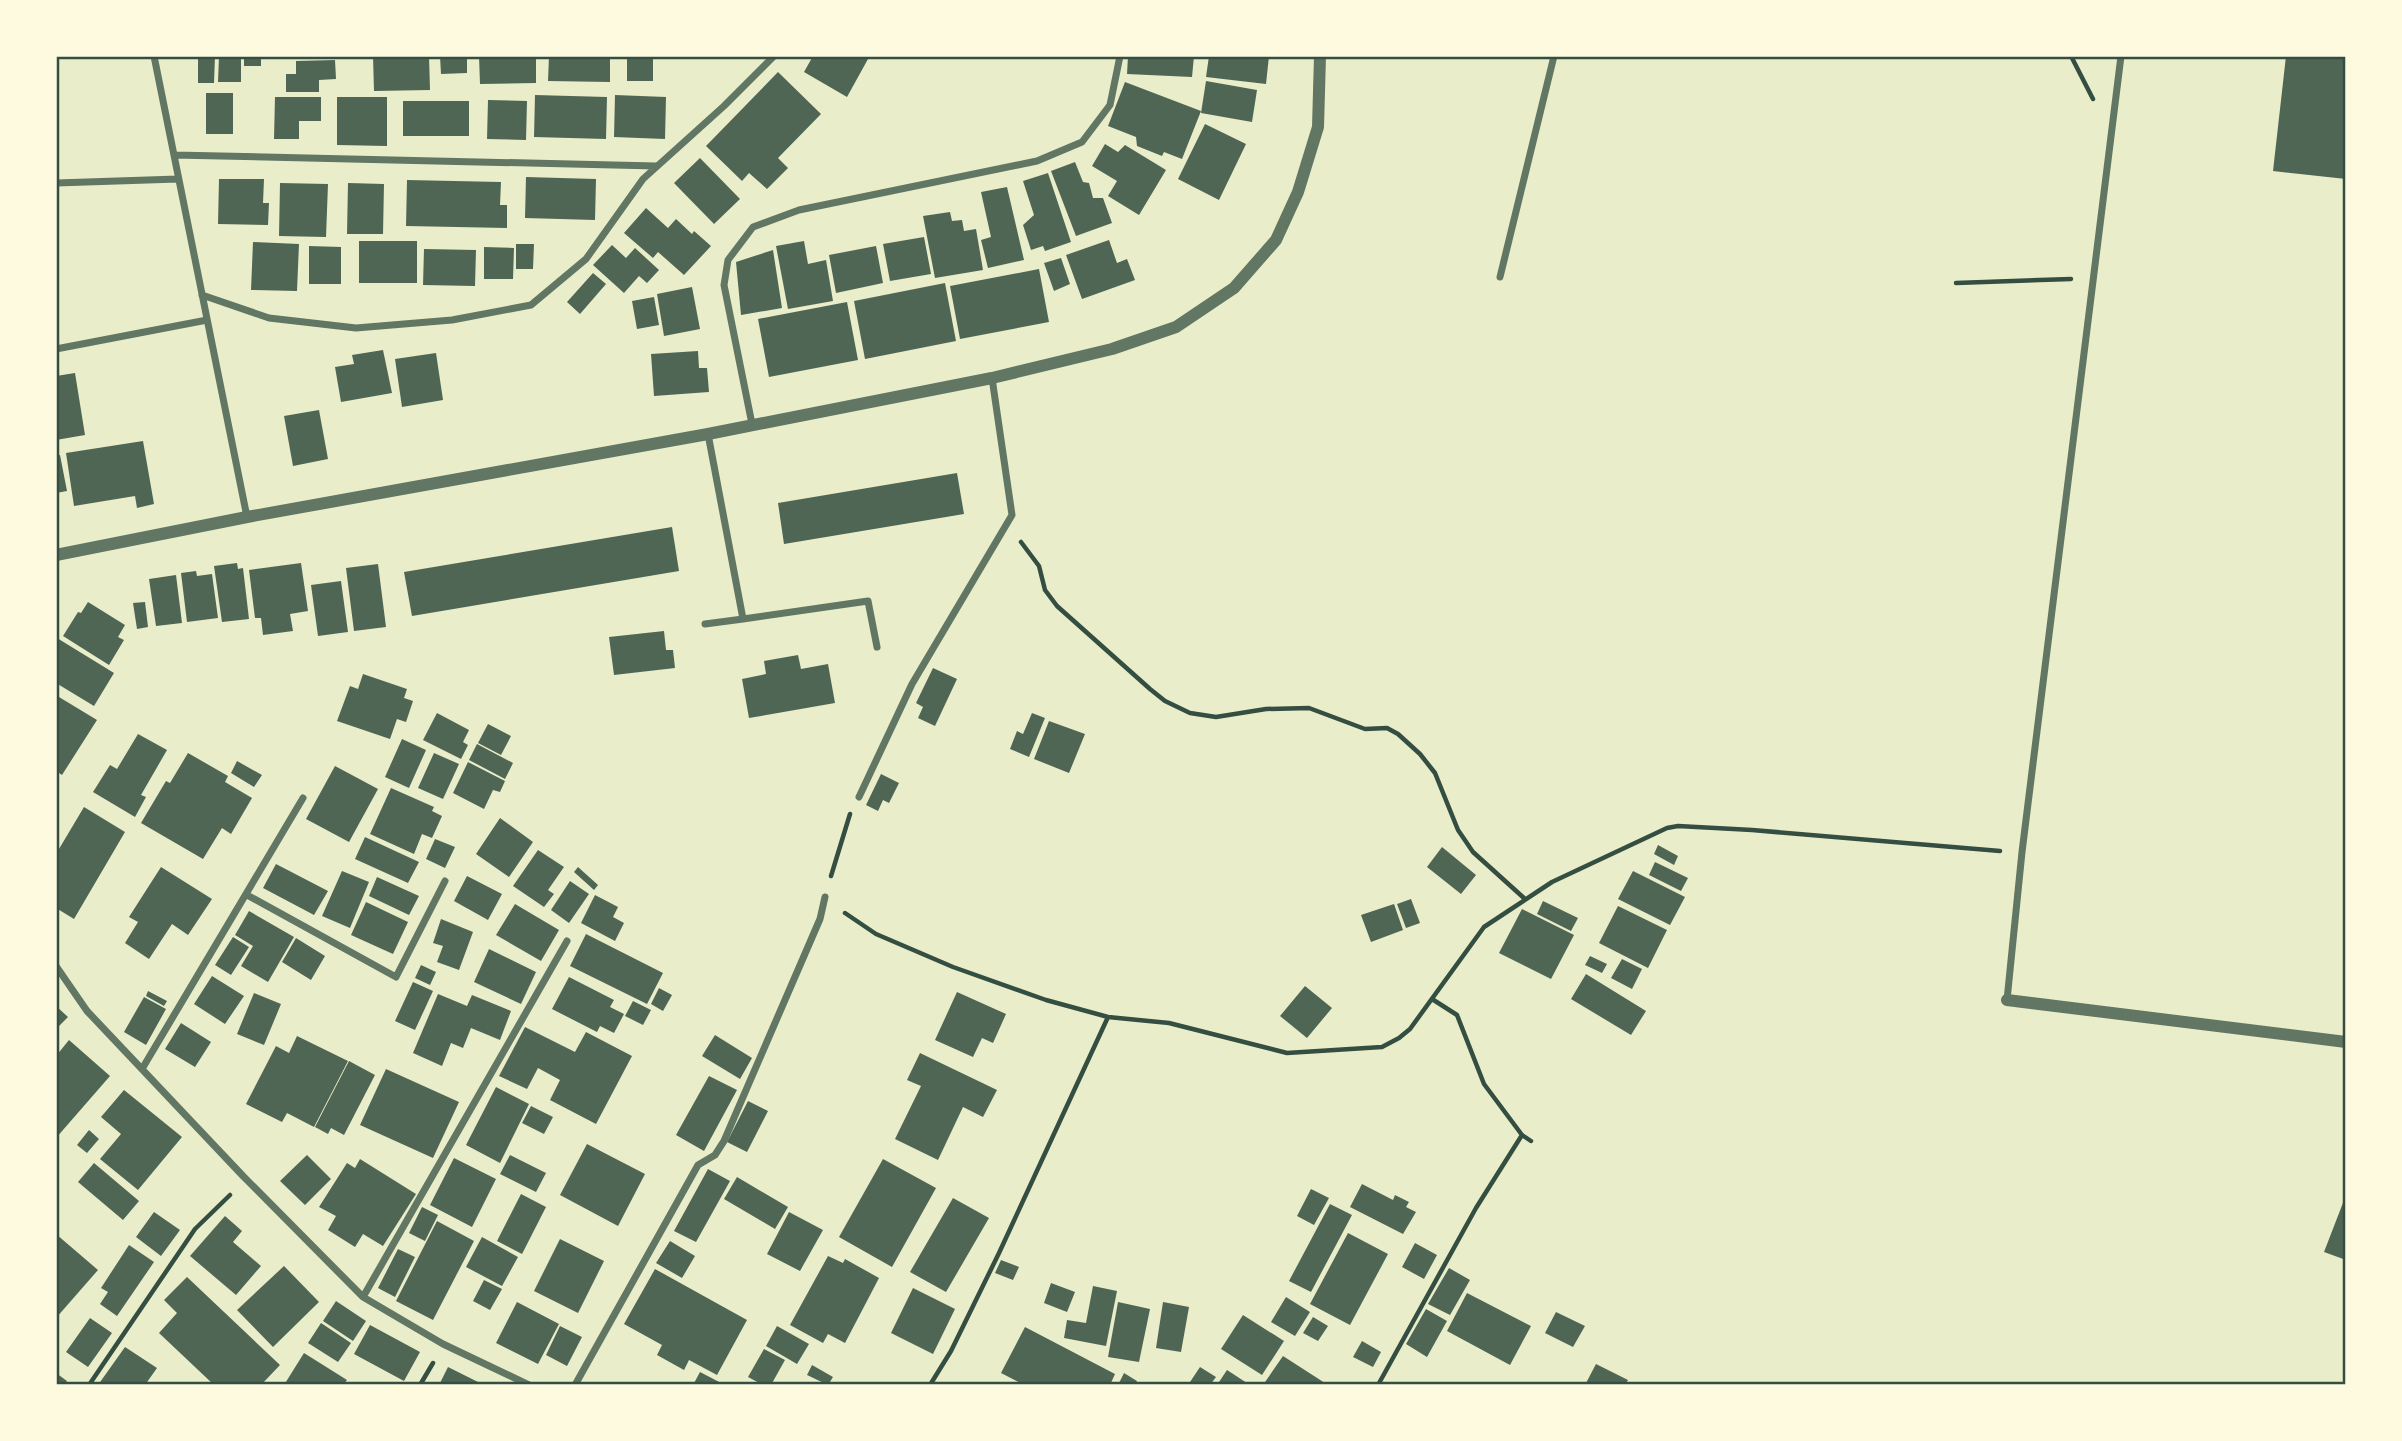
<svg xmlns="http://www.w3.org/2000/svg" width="2402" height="1441" font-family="'Source Sans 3',sans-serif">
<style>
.building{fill:#4f6655}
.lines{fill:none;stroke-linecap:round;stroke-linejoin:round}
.path{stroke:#344e41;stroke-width:4.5}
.minor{stroke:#617663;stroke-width:7}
.tertiary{stroke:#617663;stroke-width:12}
.neatline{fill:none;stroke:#344e41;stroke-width:2.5}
</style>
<rect width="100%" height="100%" fill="#e9edc9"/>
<path class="building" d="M198 56H215L214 83H198Z
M219 56H241V82H218Z
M244 56H261V66H244Z
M373 56H429L430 90 374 91Z
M440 56H467V73L441 74Z
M479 56H536V83L480 84Z
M549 56H610V82L548 81Z
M627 56H653V81H627Z
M813 56H828L833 59 835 56H863L868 59 847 97 804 72Z
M1128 56H1194L1192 77 1127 74Z
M1209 56H1269L1266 84 1206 77Z
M2286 56H2346V179L2273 171Z
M335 60 336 79 319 80V92H286V74H296V61Z
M778 72 821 114 778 158 788 168 767 189 749 173 742 181 706 146Z
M1206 81 1257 90 1252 122 1201 113Z
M1125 82 1201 111 1182 159 1164 152 1162 156 1137 146 1136 137 1108 126Z
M206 93H233V134H206Z
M535 95 607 97 606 139 534 137Z
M615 95 666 97 665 139 614 137Z
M275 97H321V121H299V139H274Z
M337 97H387V146L337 145Z
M488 100 527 101 526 140 487 139Z
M403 101H469V136H403Z
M1205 124 1246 144 1219 200 1178 179Z
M1105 144 1118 152 1125 145 1166 170 1139 215 1108 196 1117 181 1092 166Z
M700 158 740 199 714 224 674 183Z
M1075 162 1083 182 1089 183 1093 198H1103L1112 223 1076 236 1051 171Z
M1048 173 1071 242 1045 251 1043 246 1031 250 1023 225 1034 215 1023 181Z
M526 177 596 179 595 220 525 218Z
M219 179H264L263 203H269L268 225 218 224Z
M407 180 501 182 500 205H507V228L406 226Z
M280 183 328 184 326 237 279 236Z
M348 183 384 184 383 234H347Z
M1007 187 1024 260 988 268 981 240 991 237 981 192Z
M646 208 668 228 676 219 692 234 694 231 711 246 684 275 658 252 653 258 624 233Z
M950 212 952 221 962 220 964 231 976 229 983 270 935 278 923 216Z
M924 237 931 274 890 281 883 244Z
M1109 240 1117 263 1127 259 1135 280 1082 299 1066 255Z
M359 241H417V283H359Z
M804 241 808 264 826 260 833 301 788 309 776 246Z
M253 242 299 244 297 291 251 290Z
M516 244H534L533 269H516Z
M612 245 626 258 635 248 659 270 647 283 639 276 624 293 593 265Z
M309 246 341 247V284H309Z
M876 246 883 283 836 293 829 255Z
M484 247 514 248 513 279H484Z
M424 249 476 250 475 286 423 285Z
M773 250 782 308 741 315 736 262Z
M1061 258 1070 284 1054 291 1044 263Z
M1039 269 1049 322 960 339 950 286Z
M593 273 606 284 580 314 567 302Z
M945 283 956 341 865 359 854 301Z
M692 287 700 329 664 336 657 294Z
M654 297 659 325 637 329 632 301Z
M847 302 858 360 769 377 758 319Z
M383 350 392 393 341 402 335 367 354 364 352 355Z
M698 351 699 368H707L709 392 654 396 651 354Z
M436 353 443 400 402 407 395 359Z
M75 373 85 435 56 440V376Z
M319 410 328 459 293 466 284 416Z
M143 441 154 504 137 508 135 496 74 506 66 453Z
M60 455 67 491 56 493V456Z
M957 473 964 514 784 544 778 503Z
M672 527 679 571 412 616 404 572Z
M237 563 238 569 243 568 249 619 222 622 214 566Z
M301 563 308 611 290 614 293 631 263 635 261 618H255L249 570Z
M378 564 386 627 354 631 346 568Z
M196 571 197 576 212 574 218 618 187 622 181 573Z
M176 575 182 623 156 626 149 579Z
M341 581 348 632 318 636 311 585Z
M88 602 125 625 118 637 124 640 109 665 63 636 78 612 81 613Z
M145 602 148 627 137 629 133 603Z
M664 631 666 650H673L675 668 614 675 609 637Z
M57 638 114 673 94 706 56 683Z
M798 655 801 669 828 664 835 703 749 718 742 679 766 674 764 661Z
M933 668 957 679 935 726 918 718 923 707 916 703Z
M363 674 407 689 404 698 413 701 406 722 397 719 390 739 337 721 350 686 358 689Z
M59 697 97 720 62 775 56 771V702Z
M437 713 469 730 463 742 468 745 461 759 423 740Z
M1032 713 1045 718 1029 757 1010 749 1017 731 1023 734Z
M1049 721 1085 734 1069 773 1034 759Z
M488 724 511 736 501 755 478 743Z
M138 734 167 750 141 795 146 797 135 817 93 792 110 765 117 769Z
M402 739 426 750 409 788 385 777Z
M477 744 513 763 505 779 469 760Z
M188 753 228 776 225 782 252 798 231 834 222 828 203 859 141 823 166 781 170 783Z
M434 753 459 764 443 799 418 788Z
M237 761 262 775 254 787 231 773Z
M468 762 505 781 500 792 493 790 484 809 453 793Z
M335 766 378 789 349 842 306 819Z
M881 774 899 783 889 803 883 800 878 811 866 805Z
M391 788 434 807 432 811 442 816 432 838 422 834 414 854 370 834Z
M84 807 125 832 74 919 56 908V854Z
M500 818 533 842 509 877 476 854Z
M365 837 419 862 408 883 355 859Z
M435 839 455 847 445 868 426 859Z
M1658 845 1678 856 1674 865 1654 854Z
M1442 847 1476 875 1461 894 1427 867Z
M538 850 564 867 548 890 554 894 544 907 513 886Z
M1655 862 1688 878 1681 891 1649 875Z
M276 864 328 891 314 915 263 888Z
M161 867 212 899 188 935 172 924 149 959 125 943 138 922 129 917Z
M578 867 598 885 594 890 574 872Z
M342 871 369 882 350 928 322 916Z
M1633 871 1685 897 1670 925 1618 899Z
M467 876 502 894 488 920 454 901Z
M377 877 419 896 409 915 369 896Z
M570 881 589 894 569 923 551 910Z
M595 895 618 907 613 917 624 923 615 941 581 923Z
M1411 899 1420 923 1406 928 1397 904Z
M1543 901 1578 918 1571 931 1537 914Z
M366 902 408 922 393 954 351 935Z
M515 904 559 930 541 961 496 935Z
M1394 904 1403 930 1371 942 1361 915Z
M1618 906 1667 930 1648 968 1599 943Z
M1522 909 1574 935 1551 979 1499 953Z
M249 911 294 937 268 982 241 966 253 946 235 935Z
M441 919 473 932 459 970 437 962 443 946 433 943Z
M586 934 663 973 647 1004 570 966Z
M233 937 249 947 231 975 215 965Z
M296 938 325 956 311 980 282 962Z
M489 949 536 972 521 1004 474 982Z
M1590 956 1607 964 1602 973 1585 965Z
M1622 959 1642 969 1632 989 1611 978Z
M421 965 436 972 430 985 415 978Z
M1586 974 1646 1011 1631 1035 1571 999Z
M212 976 244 996 225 1024 194 1004Z
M569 977 614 1000 610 1007 624 1014 614 1033 600 1026 597 1032 552 1009Z
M413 982 433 991 415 1030 395 1021Z
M1305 986 1332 1008 1307 1038 1280 1016Z
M659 988 672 995 663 1011 651 1004Z
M148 991 167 1001 164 1006 146 996Z
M957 992 1006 1014 993 1043 982 1038 973 1057 935 1040Z
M254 993 281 1004 264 1045 237 1034Z
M438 994 467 1006 472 995 511 1011 500 1040 471 1028 463 1048 451 1043 442 1066 413 1053Z
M144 997 166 1009 146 1045 124 1032Z
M633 1001 651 1010 643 1025 625 1016Z
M56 1006 68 1017 56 1029Z
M181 1023 211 1042 195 1067 165 1049Z
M525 1027 575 1052 586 1032 632 1056 596 1124 550 1100 560 1080 538 1068 527 1089 499 1076Z
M715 1035 752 1058 740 1079 702 1056Z
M297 1036 348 1061 314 1127 287 1113 282 1122 246 1104 276 1046 289 1053Z
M69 1040 110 1076 56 1138V1056Z
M920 1053 997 1090 983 1117 963 1107 938 1160 895 1139 921 1086 907 1080Z
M349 1061 375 1075 344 1135 331 1128 328 1134 315 1127Z
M386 1069 459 1102 433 1158 360 1125Z
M709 1076 737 1090 704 1151 676 1135Z
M496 1087 529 1104 500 1163 466 1145Z
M124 1090 182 1137 138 1190 100 1159 121 1134 101 1117Z
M748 1101 768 1111 747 1152 727 1142Z
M531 1106 553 1117 544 1134 522 1123Z
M89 1130 99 1139 87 1153 77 1145Z
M587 1144 645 1174 618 1226 560 1195Z
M307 1155 331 1179 305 1205 280 1181Z
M510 1155 546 1173 536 1192 500 1174Z
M454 1158 496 1179 472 1227 430 1205Z
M360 1159 416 1194 383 1246 363 1234 355 1247 328 1230 336 1216 319 1207 347 1163 355 1168Z
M883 1159 936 1188 892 1267 839 1237Z
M94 1163 139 1201 123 1220 78 1182Z
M708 1169 730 1181 696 1242 674 1231Z
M737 1177 788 1207 775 1229 724 1199Z
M1362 1184 1393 1200 1395 1195 1409 1202 1406 1207 1416 1212 1403 1234 1350 1207Z
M1311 1189 1329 1198 1314 1225 1297 1216Z
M521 1194 546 1207 522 1254 497 1241Z
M2346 1195V1260L2324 1252Z
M953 1198 989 1218 946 1292 910 1272Z
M1330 1204 1352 1215 1311 1292 1289 1281Z
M422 1207 438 1215 425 1241 409 1233Z
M154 1212 180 1230 161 1256 136 1237Z
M789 1212 823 1230 800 1271 767 1254Z
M225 1216 242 1231 233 1242 261 1266 236 1295 190 1256Z
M437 1221 474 1241 433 1320 396 1301Z
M1348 1233 1388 1254 1350 1325 1310 1304Z
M56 1234 98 1270 56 1318Z
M482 1237 518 1257 502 1286 466 1267Z
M560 1239 604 1261 578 1313 534 1291Z
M670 1241 695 1256 682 1278 656 1263Z
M1415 1243 1437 1255 1424 1279 1402 1267Z
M129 1245 154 1262 117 1316 100 1304 108 1292 101 1288Z
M398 1249 415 1257 395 1297 378 1288Z
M828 1256 843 1263 845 1259 879 1278 845 1343 828 1334 823 1343 790 1325Z
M1001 1260 1019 1267 1013 1280 995 1273Z
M284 1266 319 1302 273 1347 237 1310Z
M1449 1268 1470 1280 1450 1315 1428 1304Z
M655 1269 747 1320 717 1375 689 1360 684 1370 657 1355 662 1345 624 1324Z
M187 1277 280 1365 261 1385H214L159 1333 177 1313 164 1300Z
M484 1280 502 1289 490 1310 473 1301Z
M1051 1283 1075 1292 1067 1312 1044 1303Z
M1093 1286 1117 1291 1106 1346 1064 1338 1067 1320 1086 1323Z
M913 1288 955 1309 933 1354 891 1333Z
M1467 1293 1531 1326 1510 1365 1447 1331Z
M1286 1297 1310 1312 1295 1336 1271 1322Z
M336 1301 366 1321 353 1341 323 1321Z
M517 1302 559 1324 538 1364 496 1343Z
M1118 1302 1150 1309 1139 1362 1108 1357Z
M1163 1302 1189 1307 1181 1352 1156 1348Z
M1426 1309 1447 1321 1427 1357 1406 1344Z
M1556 1312 1585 1326 1573 1347 1545 1333Z
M1243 1315 1284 1341 1262 1375 1221 1349Z
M1313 1317 1328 1326 1318 1341 1303 1333Z
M90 1318 112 1333 88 1367 66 1352Z
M321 1323 351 1343 338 1362 308 1343Z
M370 1325 420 1352 404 1381 354 1354Z
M560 1326 582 1337 567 1366 546 1355Z
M777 1326 809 1344 797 1364 766 1346Z
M1025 1327 1115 1374 1110 1385H1024L1001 1373Z
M1362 1341 1381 1352 1373 1367 1353 1357Z
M125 1347 157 1368 145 1385H98Z
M764 1349 785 1360 771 1385H763L748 1377Z
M304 1353 347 1380 343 1385H284Z
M1283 1356 1328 1385H1263Z
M1596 1364 1628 1380 1625 1385H1585Z
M812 1365 833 1377 828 1385 807 1375Z
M448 1367 484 1385H439Z
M1200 1367 1216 1377 1210 1385H1194L1190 1382Z
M1227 1370 1250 1385H1217Z
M700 1372 725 1385H693Z
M56 1373 67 1381 64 1385H56Z
M1124 1373 1137 1381 1135 1385H1118Z"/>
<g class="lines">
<path class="path" d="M2071 56 2093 99
M1956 283 2071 279
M1021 542 1039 566 1045 590 1057 606 1150 689 1165 701 1190 713 1216 717 1266 709 1309 708 1365 729 1387 728 1398 734 1420 754 1435 773 1458 830 1473 852 1525 899
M831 876 850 814
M845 913 876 934 953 967 1046 1000 1108 1017 1169 1023 1287 1053 1382 1047 1399 1038 1410 1029 1484 927 1552 882 1667 828 1678 826 1752 830 2000 851
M1432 999 1457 1015 1484 1084 1522 1135 1531 1141
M89 1385 195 1229 230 1195
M420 1385 433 1363
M930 1385 951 1351 999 1253 1108 1017
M1378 1385 1476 1208 1522 1135"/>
<path class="minor" d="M154 56 247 517
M174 155 656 166
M56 183 178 179
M1500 277 1554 56
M202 295 269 318 356 328 452 320 531 305 586 259 643 179 724 106 774 56
M56 349 207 320
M752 424 724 285 728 260 753 227 799 210 1037 161 1082 142 1110 105 1120 56
M708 434 743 619 868 601 877 647
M705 624 743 619
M859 797 912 684 1012 515 992 378
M247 895 396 977 445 881
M56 966 87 1011 243 1176 363 1297 443 1344 529 1385
M2007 1000 2022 852 2121 56
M142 1069 303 798
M363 1297 567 941
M575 1385 698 1165 715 1155 724 1141 820 919 825 897"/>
<path class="tertiary" d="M56 555 247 517 708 434 992 378 1112 349 1176 327 1234 288 1276 240 1298 192 1318 127 1320 56
M2007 1000 2346 1042"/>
</g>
<rect width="2402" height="1441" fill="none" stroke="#fefae0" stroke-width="116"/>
<rect x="58" y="58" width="2286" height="1325" class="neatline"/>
</svg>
